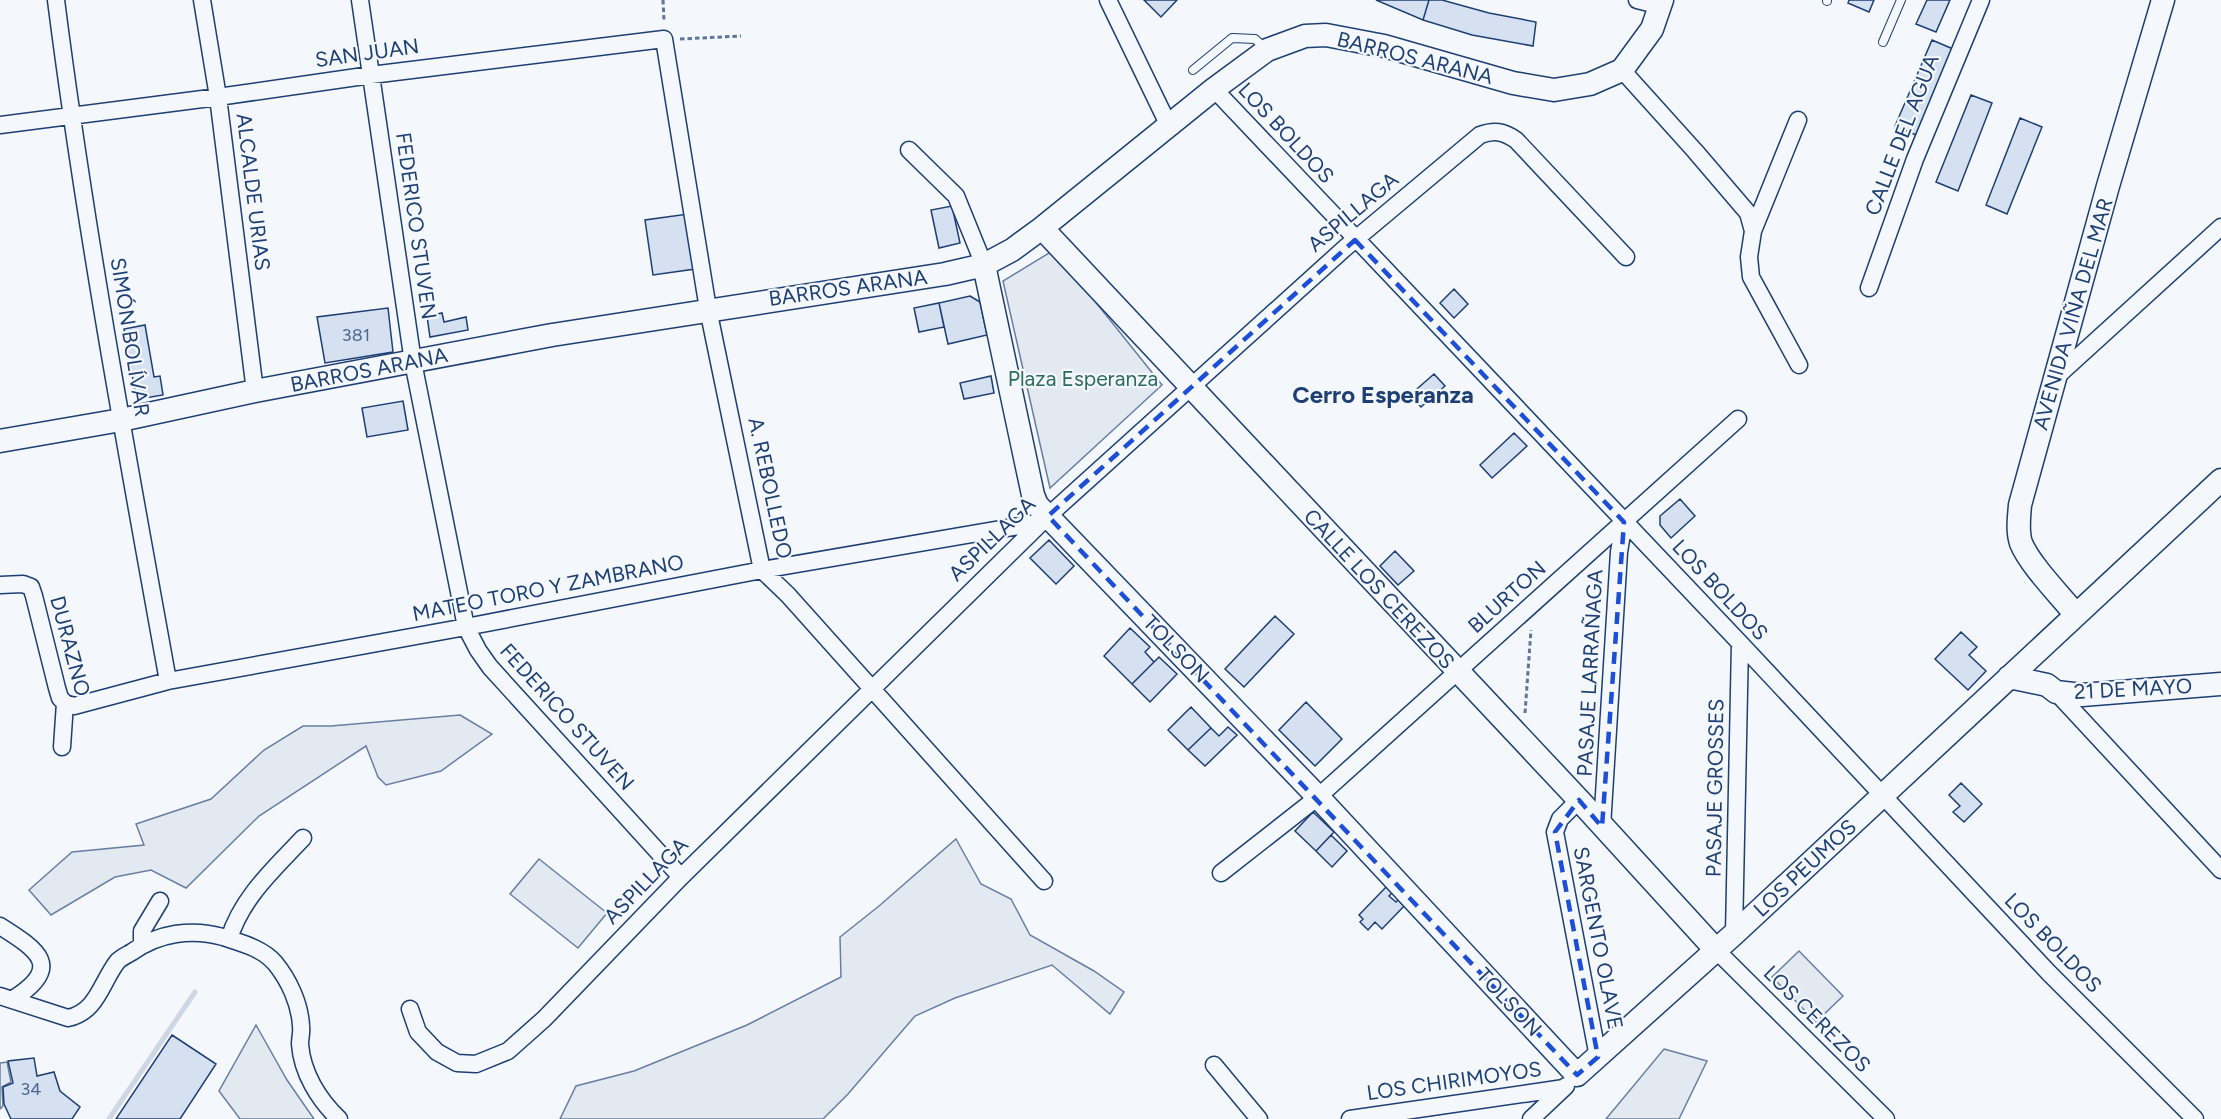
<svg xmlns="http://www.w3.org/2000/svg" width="2221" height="1119" font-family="Figtree,sans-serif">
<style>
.green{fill:#e3e9f0;stroke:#687fa3;stroke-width:1.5}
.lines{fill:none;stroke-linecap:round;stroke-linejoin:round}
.stream{stroke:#cfd7e4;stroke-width:5}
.building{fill:#d5e0f0;stroke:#1d3f73;stroke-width:1.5}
.lane-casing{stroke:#1d3f73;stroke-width:10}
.street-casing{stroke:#1d3f73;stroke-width:19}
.secondary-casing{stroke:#1d3f73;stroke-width:25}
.path{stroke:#5e769c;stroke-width:3;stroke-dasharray:4.5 3;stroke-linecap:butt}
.lane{stroke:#f4f7fb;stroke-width:8}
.street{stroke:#f4f7fb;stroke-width:16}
.secondary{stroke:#f4f7fb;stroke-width:22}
.marked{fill:none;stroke:#1d4ed8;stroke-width:4.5;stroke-dasharray:12 8;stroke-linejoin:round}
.labels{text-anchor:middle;stroke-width:4.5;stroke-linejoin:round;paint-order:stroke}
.number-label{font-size:18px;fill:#4b6792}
.street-label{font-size:21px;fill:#1d3f73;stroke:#f4f7fb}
.park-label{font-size:21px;fill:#2c6c60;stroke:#f4f7fb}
.quarter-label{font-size:24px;font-weight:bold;fill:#1d3f73;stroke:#f4f7fb}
</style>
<rect width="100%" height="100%" fill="#f4f7fb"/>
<path class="green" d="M1054 250 1162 385 1050 488 1003 281Z
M460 715 492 734 441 771 386 785 378 777 366 746 259 816 186 888 151 870 115 877 51 915 29 890 72 852 144 845 136 824 211 799 264 750 303 726H331Z
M956 839 981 884 1011 899 1030 935 1094 971 1124 992 1110 1014 1052 965 955 998 915 1016 848 1094 823 1119H560L576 1086 634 1071 747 1025 841 977 840 937 879 906Z
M539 859 607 913 578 948 510 894Z
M1799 951 1843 996 1816 1022 1772 977Z
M256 1025 287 1080 314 1119H240L219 1091Z
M1664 1049 1707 1061 1679 1119H1606Z
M7 1062 11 1082 2 1087 3 1106 0 1109V1063Z"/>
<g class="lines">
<path class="stream" d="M109 1119 195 992"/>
</g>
<path class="building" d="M1144 0H1177L1161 17Z
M1376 0H1429L1423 20Z
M1429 0H1442L1489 13 1536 22 1533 46 1472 35 1423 20Z
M1849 0H1874L1869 12 1848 3Z
M1927 0H1950L1936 32 1916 24Z
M1932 40 1953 49 1916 135 1895 126Z
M1971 95 1992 103 1958 191 1936 182Z
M2020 118 2042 127 2007 214 1986 205Z
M952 206 960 243 939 248 931 210Z
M688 214 695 269 653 275 645 220Z
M1454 289 1468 304 1454 318 1440 303Z
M970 296 980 302 987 335 948 344 939 303Z
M939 303 944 327 919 332 914 308Z
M388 308 393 352 325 363 317 317Z
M442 313 444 322 466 317 468 330 430 337 427 316Z
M145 325 154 377 160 376 163 395 145 398 135 391 124 329Z
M1434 374 1445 386 1421 407 1410 395Z
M991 376 994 393 964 399 960 383Z
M403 401 408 430 367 437 362 408Z
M1514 433 1527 446 1492 478 1480 465Z
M1680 499 1695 516 1671 538 1660 525V516Z
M1049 540 1074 566 1056 584 1030 558Z
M1395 551 1414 571 1398 585 1380 566Z
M1275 616 1294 634 1244 687 1225 669Z
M1130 628 1150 647 1145 652 1154 662 1132 684 1104 656Z
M1961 632 1977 647 1969 655 1986 671 1968 690 1935 659Z
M1159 657 1177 674 1150 702 1132 684Z
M1306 702 1342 739 1315 766 1279 730Z
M1191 707 1211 728 1188 750 1168 730Z
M1228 727 1237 735 1205 766 1188 750 1211 728 1219 736Z
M1961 783 1982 804 1964 822 1953 812 1960 806 1949 795Z
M1313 812 1334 832 1316 851 1295 831Z
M1331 835 1347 851 1332 867 1316 851Z
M1387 886 1393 892 1389 896 1396 902 1400 898 1406 904 1382 929 1375 922 1368 930 1360 922 1363 919 1359 915Z
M172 1035 216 1064 180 1119H116Z
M34 1058 37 1076 54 1072 60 1091 80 1107 72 1119H11L4 1104 3 1087 13 1083 8 1061Z"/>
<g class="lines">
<defs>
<path id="lane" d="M1827 1V0
M1883 42 1901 0
M1193 70 1232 38 1255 39 1267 50"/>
<path id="street" d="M56 0C85 228 127 454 168 681
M202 0 218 97 255 391
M360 0 413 362 466 627 478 650 490 667 681 877
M1108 0 1169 126
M1637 0 1661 6
M1622 70 1695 151 1748 213 1753 231 1749 257 1751 277 1799 365
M1214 89 1740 643 2049 973 2195 1119
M0 125 218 97 371 75 664 39 708 309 762 570 788 595 1044 881
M909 150 956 196 984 265
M1753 231 1798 120
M1869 288 1915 159 1981 0
M2055 378 2221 227
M0 585 23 584 31 587 34 596 57 688 60 698 65 703 62 747
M2056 692 2221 870
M65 703 74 706 168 681 466 627 762 570 1042 522
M1579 800 1560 819 1555 832 1598 1057
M1602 827 1619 552 1624 522
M1221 873 1318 797 1738 419
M0 926C38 950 64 967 13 999
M1734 934 1740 643
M229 939C242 897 274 869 303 838
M142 944V931L160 901
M1716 950 1886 1119
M0 996 68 1018C97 1012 101 983 117 962 120 958 127 955 132 952 158 933 192 928 223 937 241 943 262 948 275 963 289 980 300 1004 301 1026 302 1032 300 1038 300 1044 302 1073 319 1100 339 1119
M410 1009 418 1032 437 1052 457 1063 476 1064 508 1051 544 1019 681 877 1048 516 1345 248 1480 135C1494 130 1503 131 1516 140L1626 257
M1214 1065 1259 1119
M1350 1119 1564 1088
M1531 1119 1566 1086"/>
<path id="secondary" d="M1042 228 1579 800 1716 950
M984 265 1033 495 1037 505 1318 797 1577 1075 1734 934 2221 480
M0 441 121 420 255 391 552 335 945 274 984 265 1012 250 1042 228 1214 89 1267 50 1305 36 1326 35 1384 46 1513 83 1554 90 1590 84 1622 70 1652 29 1662 0
M2076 615C2060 595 2030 565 2021 543 2017 531 2019 518 2020 505L2108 186 2163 0
M2009 677 2047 685 2056 692 2082 695 2221 684"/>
</defs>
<use href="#lane" class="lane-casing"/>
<use href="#street" class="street-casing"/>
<use href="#secondary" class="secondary-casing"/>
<path class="path" d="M663 0 664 21
M680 39 741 36
M1525 713 1531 630"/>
<use href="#lane" class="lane"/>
<use href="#street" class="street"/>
<use href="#secondary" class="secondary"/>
</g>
<path class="marked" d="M1355 240 1624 522 1602 827 1579 800 1555 832 1598 1057 1577 1075 1048 516Z"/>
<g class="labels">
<g class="number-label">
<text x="356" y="341">381</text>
<text x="31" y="1095">34</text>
</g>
<g class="street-label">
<text transform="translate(367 53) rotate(-8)" y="7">SAN JUAN</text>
<text transform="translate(1415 58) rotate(14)" y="7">BARROS ARANA</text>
<text transform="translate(1286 133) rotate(47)" y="7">LOS BOLDOS</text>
<text transform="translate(1902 135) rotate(-69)" y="7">CALLE DEL AGUA</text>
<text transform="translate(253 192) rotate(83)" y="7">ALCALDE URIAS</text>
<text transform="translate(1353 212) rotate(-40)" y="7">ASPILLAGA</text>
<text transform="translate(416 226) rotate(82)" y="7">FEDERICO STUVEN</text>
<text transform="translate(848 288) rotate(-8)" y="7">BARROS ARANA</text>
<text transform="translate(2073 314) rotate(-74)" y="7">AVENIDA VIÑA DEL MAR</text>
<text transform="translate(130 337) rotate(81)" y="7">SIMÓN BOLÍVAR</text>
<text transform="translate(369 370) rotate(-11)" y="7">BARROS ARANA</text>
<text transform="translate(770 488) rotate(78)" y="7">A. REBOLLEDO</text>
<text transform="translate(992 539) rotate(-44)" y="7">ASPILLAGA</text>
<text transform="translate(548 588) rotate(-11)" y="7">MATEO TORO Y ZAMBRANO</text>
<text transform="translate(1379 589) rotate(47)" y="7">CALLE LOS CEREZOS</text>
<text transform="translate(1720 590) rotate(47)" y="7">LOS BOLDOS</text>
<text transform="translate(1507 597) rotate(-42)" y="7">BLURTON</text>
<text transform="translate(70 646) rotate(75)" y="7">DURAZNO</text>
<text transform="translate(1176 649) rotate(46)" y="7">TOLSON</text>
<text transform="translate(1590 673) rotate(-87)" y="7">PASAJE LARRAÑAGA</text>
<text transform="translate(2133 689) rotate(-3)" y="7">21 DE MAYO</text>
<text transform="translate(567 717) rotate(48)" y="7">FEDERICO STUVEN</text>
<text transform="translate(1715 788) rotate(-89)" y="7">PASAJE GROSSES</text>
<text transform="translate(1805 868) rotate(-43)" y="7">LOS PEUMOS</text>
<text transform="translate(646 881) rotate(-46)" y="7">ASPILLAGA</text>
<text transform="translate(1598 938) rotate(79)" y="7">SARGENTO OLAVE</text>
<text transform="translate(2053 943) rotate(46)" y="7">LOS BOLDOS</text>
<text transform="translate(1509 1002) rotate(47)" y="7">TOLSON</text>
<text transform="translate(1817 1019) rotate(45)" y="7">LOS CEREZOS</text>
<text transform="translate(1454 1081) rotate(-8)" y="7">LOS CHIRIMOYOS</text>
</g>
<g class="park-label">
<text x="1083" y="386">Plaza Esperanza</text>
</g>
<g class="quarter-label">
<text x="1383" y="403">Cerro Esperanza</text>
</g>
</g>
</svg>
